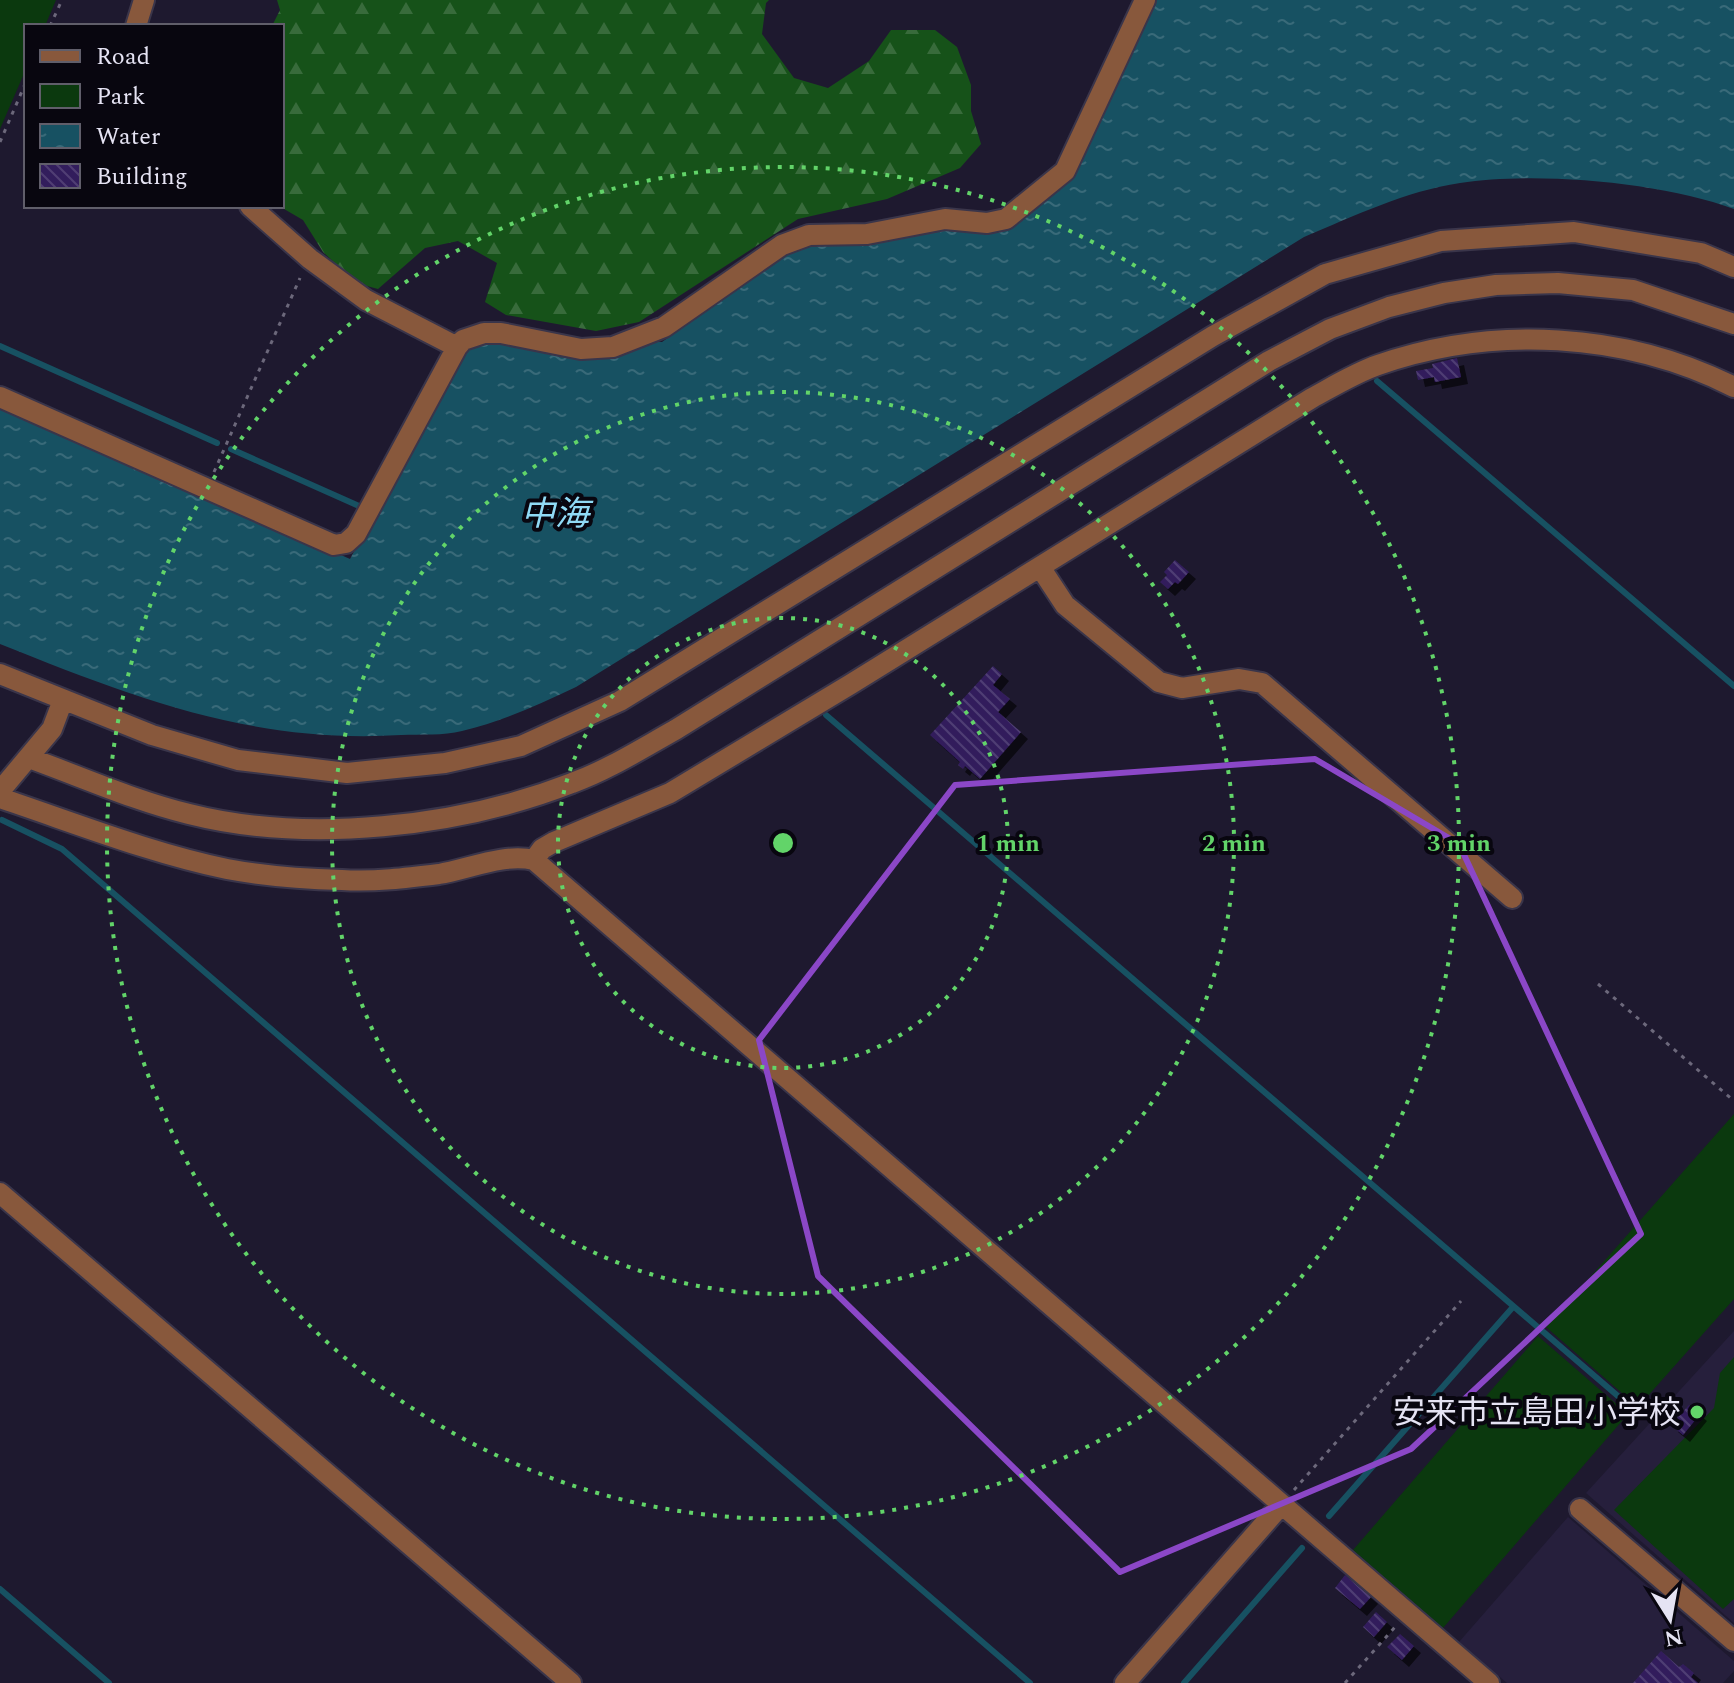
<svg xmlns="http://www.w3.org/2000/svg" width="1734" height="1683" font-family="Spectral,'Noto Sans JP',serif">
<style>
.built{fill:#261f3c}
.green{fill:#0b390e}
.forest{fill:url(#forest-firs)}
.water{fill:url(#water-ripples)}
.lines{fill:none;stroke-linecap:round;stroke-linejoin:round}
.stream{stroke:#175162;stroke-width:6}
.building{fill:url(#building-back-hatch);filter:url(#shadow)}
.minor-casing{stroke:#3a354a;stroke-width:24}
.path{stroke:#6c687b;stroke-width:3;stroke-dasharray:4 6;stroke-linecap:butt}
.minor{stroke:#88583c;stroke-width:20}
.marked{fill:none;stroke:#8b47c7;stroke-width:6;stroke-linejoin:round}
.ring{fill:none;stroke:#62d469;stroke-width:4;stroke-dasharray:4 8}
.poi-dot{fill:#62d469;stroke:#08060f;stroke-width:3}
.labels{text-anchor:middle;stroke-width:8;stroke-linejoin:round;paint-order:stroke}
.poi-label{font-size:32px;fill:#e5e3f3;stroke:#08060f;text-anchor:end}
.water-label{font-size:34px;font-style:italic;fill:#90daf5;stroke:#08060f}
.centre{fill:#62d469;stroke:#08060f;stroke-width:4}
.ring-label{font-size:24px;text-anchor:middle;font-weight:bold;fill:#62d469;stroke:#08060f;stroke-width:8;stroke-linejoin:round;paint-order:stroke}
</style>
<defs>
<pattern id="forest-firs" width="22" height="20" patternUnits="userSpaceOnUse" patternTransform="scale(2)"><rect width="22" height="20" fill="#165219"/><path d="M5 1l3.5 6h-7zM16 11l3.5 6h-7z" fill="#386b3b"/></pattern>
<pattern id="water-ripples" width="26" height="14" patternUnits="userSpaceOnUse" patternTransform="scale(2)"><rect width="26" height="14" fill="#175162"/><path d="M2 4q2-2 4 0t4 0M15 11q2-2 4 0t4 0" fill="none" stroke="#396a79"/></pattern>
<pattern id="building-back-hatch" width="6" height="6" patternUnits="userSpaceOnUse" patternTransform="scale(2)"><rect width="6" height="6" fill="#321d5c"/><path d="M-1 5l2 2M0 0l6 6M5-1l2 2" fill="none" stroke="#503e74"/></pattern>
<filter id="shadow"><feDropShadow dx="7" dy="7" stdDeviation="0" flood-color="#0009"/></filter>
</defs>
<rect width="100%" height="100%" fill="#1e192f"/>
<path class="built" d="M1734 1331V1623L1586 1493Z
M1568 1517 1734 1661V1671L1723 1683H1507L1459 1642Z"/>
<path class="green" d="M0 0H56L45 26H26V69L0 129Z
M1734 1114V1299L1638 1407 1546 1327Z
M1538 1336 1628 1414 1443 1628 1353 1550Z
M1734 1357V1599L1723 1609 1614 1510 1714 1408 1720 1373Z"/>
<path class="forest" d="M277 0H769L766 3 762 34 794 78 828 88 869 61 891 30H935L957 47 971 85V111L981 144 960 168 887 199 798 219 639 322 596 331 506 315 485 302 497 263 458 241 425 248 378 289 356 283 323 252 303 220 279 206H282V26H272L280 10Z"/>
<path class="water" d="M1154 0H1734V209C1662 182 1536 171 1460 183 1406 191 1354 216 1304 237L576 687C538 705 503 721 462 731 443 736 421 734 401 735 252 744 135 698 0 644V403L350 559 456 360 476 339 662 342 798 245 947 225 988 231 1008 229 1047 200 1074 171 1096 120 1146 22Z"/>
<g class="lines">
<path class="stream" d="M0 346 217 443
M1377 381 1734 686
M231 449 359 506
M826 715 1633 1409
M2 820 62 849 1030 1683
M1329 1516 1513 1307
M0 1589 109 1683
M1184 1683 1302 1548"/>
</g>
<path class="building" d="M1457 358 1461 377 1435 382 1434 377 1418 380 1416 371 1433 368 1432 364Z
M1175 560 1189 572 1178 584 1175 582 1168 589 1160 582 1167 575 1164 572Z
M993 666 1002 674 993 685 1010 699 998 712 1021 732 980 779 965 766 963 769 958 765 960 762 930 735Z
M1689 1405 1700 1414 1683 1435 1671 1425Z
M1345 1575 1371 1597 1360 1609 1335 1588Z
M1376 1612 1387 1622 1374 1637 1363 1627Z
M1400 1634 1414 1646 1402 1660 1387 1647Z
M1661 1651 1679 1667 1683 1664 1694 1673 1691 1677 1698 1683H1633Z"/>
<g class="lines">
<defs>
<path id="minor" d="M136 26 144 0
M250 206 310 259 366 300 457 347 463 340 484 333H501L581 349 613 347 664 327 782 245 809 235 867 234 945 219 987 223 1006 219 1065 171 1145 0
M0 397 334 545 346 543 356 534 457 347
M1040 567 1065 605 1159 682 1182 688 1239 679 1262 683 1512 898
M0 674 152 735 238 760 347 773 445 763 521 746 620 701 1213 336 1325 274 1441 241 1574 232 1701 253 1734 267
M29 758C82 777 135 801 189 814 308 844 459 827 572 783 608 770 641 749 675 730L1269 361 1330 329 1389 307 1444 293 1496 285 1558 283 1633 290 1734 324
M0 791 52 729 63 700
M0 798C75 823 150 853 227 869 264 876 304 879 342 880 374 882 407 878 439 874 469 869 504 853 534 860L1489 1683
M534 860 542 849 554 842 670 793 851 684 1312 398C1334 386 1355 373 1378 365 1493 325 1625 332 1734 387
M0 1193 571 1683
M1580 1509 1734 1641
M1125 1683 1281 1505"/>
</defs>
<use href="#minor" class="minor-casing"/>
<path class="path" d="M50 26 62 0
M0 142 26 82
M214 472 300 278
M1598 984 1734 1101
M1294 1490 1461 1301
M1345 1683 1396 1626"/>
<use href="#minor" class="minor"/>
</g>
<path class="marked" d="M1315 759 1459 844 1641 1234 1411 1449 1120 1572 818 1276 759 1040 955 785Z"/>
<g class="ring">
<circle cx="783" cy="843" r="225"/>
<circle cx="783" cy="843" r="451"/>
<circle cx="783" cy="843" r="676"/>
</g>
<circle class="poi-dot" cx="1697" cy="1412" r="8"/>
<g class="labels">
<g class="poi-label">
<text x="1681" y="1423">安来市立島田小学校</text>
</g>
<g class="water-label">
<text x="555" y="525">中海</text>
</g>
</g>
<circle cx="783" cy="843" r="12" class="centre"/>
<g class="ring-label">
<text x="1008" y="851">1 min</text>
<text x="1234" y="851">2 min</text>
<text x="1459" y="851">3 min</text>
</g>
<rect x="24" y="24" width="260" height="184" fill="#08060f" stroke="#605e6a" stroke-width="2"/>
<rect x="40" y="50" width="40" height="12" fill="#88583c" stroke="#605e6a" stroke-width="2"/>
<text x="96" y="64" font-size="24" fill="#e5e3f3">Road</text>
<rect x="40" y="84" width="40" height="24" fill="#0b390e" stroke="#605e6a" stroke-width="2"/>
<text x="96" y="104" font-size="24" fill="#e5e3f3">Park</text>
<rect x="40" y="124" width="40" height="24" fill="url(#water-ripples)" stroke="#605e6a" stroke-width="2"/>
<text x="96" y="144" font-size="24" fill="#e5e3f3">Water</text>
<rect x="40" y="164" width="40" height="24" fill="url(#building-back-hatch)" stroke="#605e6a" stroke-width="2"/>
<text x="96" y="184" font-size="24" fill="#e5e3f3">Building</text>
<g transform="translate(1670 1619) rotate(169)" stroke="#08060f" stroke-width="6" paint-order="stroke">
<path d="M0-6L14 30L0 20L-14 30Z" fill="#e5e3f3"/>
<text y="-12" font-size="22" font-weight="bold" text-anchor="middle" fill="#e5e3f3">N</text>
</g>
</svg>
